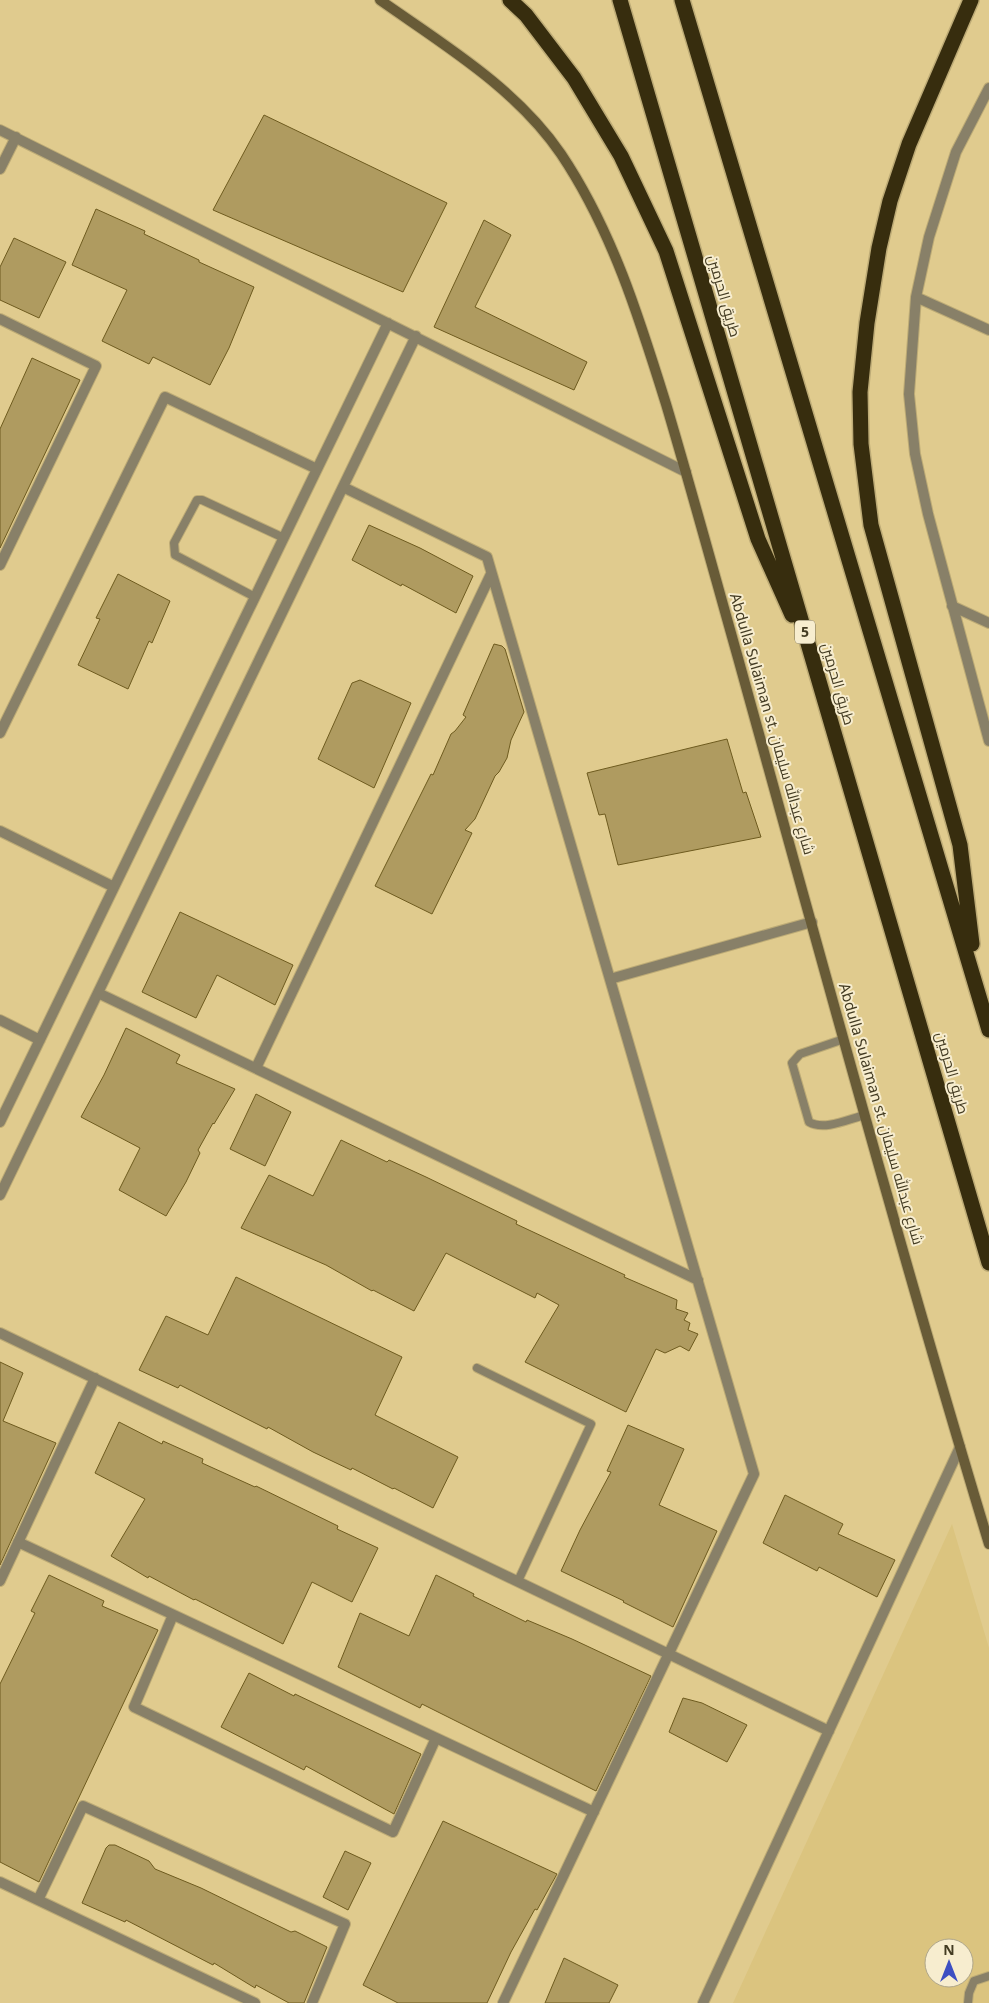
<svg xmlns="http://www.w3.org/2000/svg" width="989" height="2003" font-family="'Noto Sans',Cairo,sans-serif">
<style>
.built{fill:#dbc47f;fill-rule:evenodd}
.building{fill:#af9b60;stroke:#6e5b1f}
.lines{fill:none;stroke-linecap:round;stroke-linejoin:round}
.service-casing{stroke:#bdab76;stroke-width:10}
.minor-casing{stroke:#bdab76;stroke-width:12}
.secondary-casing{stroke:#bdab76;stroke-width:12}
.motorway-casing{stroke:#bdab76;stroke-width:18}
.service{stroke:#888068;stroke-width:8}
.minor{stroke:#888068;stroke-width:10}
.secondary{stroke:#685b37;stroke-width:10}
.motorway{stroke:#372d0e;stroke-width:15}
.labels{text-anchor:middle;stroke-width:4;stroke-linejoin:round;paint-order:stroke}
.shield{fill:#f7edcf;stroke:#797056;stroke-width:1}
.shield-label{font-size:14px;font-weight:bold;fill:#433b22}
.street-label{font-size:15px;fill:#433b22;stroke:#f7edcf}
</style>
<rect width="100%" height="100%" fill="#e0cb8e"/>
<path class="built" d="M952 1524 989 1648V2003H733ZM934 1948H964V1978H934Z"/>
<path class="building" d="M264 115 447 203 403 292 213 210Z
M96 209 145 231 144 234 199 260V262L254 287 229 348 210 385 153 357 149 364 102 341 127 290 72 265Z
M484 220 511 235 475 307 587 362 574 390 434 327Z
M14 238 66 262 39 318 0 300V267Z
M32 358 80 380 0 548V429Z
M369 525 420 548 473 576 456 613 402 584 401 586 352 560Z
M118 574 170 601 152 643 149 641 128 689 78 665 100 619 96 618Z
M494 644 502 646 505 649 524 712 511 740 507 758 499 772 495 776 475 819 465 830 472 833 432 914 375 886 431 774 433 775 451 734 455 731 466 717 463 715Z
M360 680 411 703 374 788 318 759 352 683Z
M727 739 743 793 746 792 761 837 618 865 605 814 599 815 587 773Z
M180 912 293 965 275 1005 217 975 196 1018 142 992Z
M126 1028 180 1055 176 1063 235 1089 214 1124 213 1123 198 1150 200 1153 186 1182 166 1216 119 1190 140 1148 81 1117 104 1075Z
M256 1094 291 1112 265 1166 230 1149Z
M341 1140 387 1162 389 1160 426 1177 517 1221 516 1224 625 1275 624 1277 677 1300 676 1309 688 1313 684 1320 690 1323 688 1330 698 1334 689 1351 680 1346 665 1353 656 1349 626 1412 525 1362 559 1305 537 1293 535 1298 446 1253 414 1311 373 1290 372 1291 326 1265 241 1228 269 1175 313 1196Z
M236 1277 402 1357 375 1415 458 1457 433 1508 394 1488 393 1489 352 1468 351 1470 313 1452 268 1427 267 1429 180 1385 178 1388 139 1370 166 1316 208 1335Z
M0 1362 23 1373 3 1421 56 1443 0 1565Z
M119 1422 162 1444 163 1441 203 1459 202 1463 255 1487 256 1486 338 1526 337 1529 378 1548 352 1602 312 1582 283 1644 195 1599 194 1600 149 1576 148 1578 111 1556 145 1499 95 1473Z
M628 1425 684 1449 659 1505 717 1531 673 1627 623 1602 624 1601 561 1571 580 1530 611 1472 607 1471Z
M785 1495 843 1524 838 1534 895 1560 877 1597 819 1567 817 1571 763 1543Z
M49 1575 104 1601 102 1606 158 1630 39 1882 0 1862V1684L35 1613 31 1611Z
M436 1575 474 1594 473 1596 526 1622 527 1620 572 1639 651 1676 596 1791 422 1704 420 1708 338 1667 360 1613 409 1636Z
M249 1673 294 1696 295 1694 421 1754 394 1814 306 1766 304 1770 221 1727Z
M683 1698 702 1703 747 1725 727 1762 669 1732Z
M443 1821 557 1874 537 1910 535 1909 511 1952 487 2003H398L363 1985Z
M109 1845H115L149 1861 155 1869 201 1888 291 1932 295 1931 327 1947 304 2003H289L256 1985 255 1988 214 1963 213 1965 126 1920 125 1922 82 1903 106 1848Z
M345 1851 371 1863 348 1910 323 1897Z
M564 1958 618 1985 609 2003H545Z"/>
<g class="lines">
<defs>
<path id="service" d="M255 597 175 555 174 543 197 500H202L284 538
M844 1039 800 1054 792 1063 809 1122C824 1131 849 1119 865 1115
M477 1368 591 1424 518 1581
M968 2003 969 1993 974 1981 989 1976"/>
<path id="minor" d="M989 88 956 152 929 237 916 297 909 394 915 454 928 514 989 741
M0 130 686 472
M0 169 16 137
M916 297 989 330
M0 319 96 366 0 565
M343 487 487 557 754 1474 503 2003
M952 606 989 623
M0 733 165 397 317 469
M0 831 114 887
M610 979 812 922
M98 993 698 1280
M0 1020 40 1040
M256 1068 491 574
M0 1122 388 323
M0 1195 416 336
M0 1333 829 1731
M18 1542 594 1812
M0 1581 95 1378
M173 1615 134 1707 393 1832 436 1738
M0 1882 255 2003
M38 1900 83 1806 345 1924 312 2003
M703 2003 960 1447"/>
<path id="secondary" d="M380 0C444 45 516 88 561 154 612 230 639 317 666 404 691 488 714 573 738 658 820 954 900 1250 989 1544"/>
<path id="motorway" d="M510 0 526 15 574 78 621 156 666 251 758 539 792 615
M620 0 989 1263
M682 0 989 1030
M971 0 909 144 890 201 879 248 867 323 860 392 861 444 871 525 960 845 972 944"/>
</defs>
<use href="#service" class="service-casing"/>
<use href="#minor" class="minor-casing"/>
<use href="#secondary" class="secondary-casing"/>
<use href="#motorway" class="motorway-casing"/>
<use href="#service" class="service"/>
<use href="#minor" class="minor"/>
<use href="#secondary" class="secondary"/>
<use href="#motorway" class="motorway"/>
</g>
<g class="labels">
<rect class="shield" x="795" y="620.5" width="20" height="23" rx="4"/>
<g class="shield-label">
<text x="805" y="637">5</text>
</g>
<g class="street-label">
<text transform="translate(724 296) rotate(74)" y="5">طريق الحرمين</text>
<text transform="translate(838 684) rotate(74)" y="5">طريق الحرمين</text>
<text transform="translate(772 724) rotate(74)" y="5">Abdulla Sulaiman st. شارع عبدالله سليمان</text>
<text transform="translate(952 1073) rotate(74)" y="5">طريق الحرمين</text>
<text transform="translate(881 1114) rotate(74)" y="5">Abdulla Sulaiman st. شارع عبدالله سليمان</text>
</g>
</g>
<g transform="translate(949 1963)"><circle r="24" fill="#f7edcf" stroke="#afa68a"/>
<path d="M0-4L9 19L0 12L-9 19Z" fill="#3d4fc2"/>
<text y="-8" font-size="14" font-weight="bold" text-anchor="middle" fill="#433b22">N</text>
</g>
</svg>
